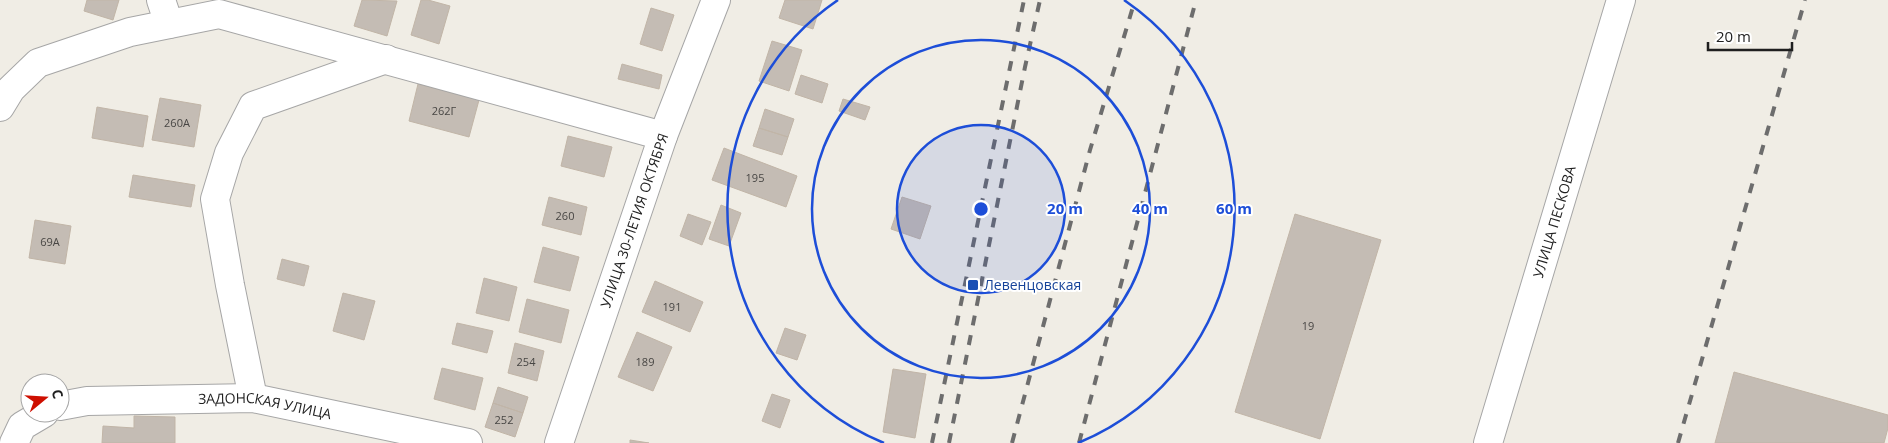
<svg xmlns="http://www.w3.org/2000/svg" width="1888" height="443" font-family="'Open Sans',sans-serif">
<style>
.building{fill:#c4bcb4;stroke:#c1b5a7}
.lines{fill:none;stroke-linecap:round;stroke-linejoin:round}
.minor-casing{stroke:#a6a6a6;stroke-width:30}
.minor{stroke:#fff;stroke-width:28}
.rail{stroke:#6d6d6d;stroke-width:4;stroke-dasharray:10 10;stroke-linecap:butt}
.ring{fill:none;stroke:#1d4ed8;stroke-width:2.5}
.transit-dot{fill:#1a4fb4;stroke:#fff;stroke-width:2}
.labels{text-anchor:middle;stroke-width:4;stroke-linejoin:round;paint-order:stroke}
.number-label{font-size:11px;fill:#484644}
.street-label{font-size:14px;fill:#1f1f1f;stroke:#fff}
.transit-label{font-size:14px;fill:#164399;stroke:#fff;text-anchor:start}
.centre{fill:#1d4ed8;stroke:#fff;stroke-width:2.5}
.ring-label{font-size:15px;text-anchor:middle;font-weight:bold;fill:#1d4ed8;stroke:#fff;stroke-width:4;stroke-linejoin:round;paint-order:stroke}
</style>
<rect width="100%" height="100%" fill="#f0ede5"/>
<path class="building" d="M87 0H119L113 20 84 11Z
M362 0 397 1 387 36 354 26Z
M421 0H428L450 6 439 44 411 35Z
M785 0H822L813 29 779 18Z
M651 8 674 15 662 51 640 44Z
M772 41 802 50 789 91 759 81Z
M622 64 662 75 659 89 618 79Z
M801 75 828 84 822 103 795 94Z
M418 84 479 100 469 137 409 121Z
M160 98 201 105 194 147 152 140Z
M843 99 870 107 865 120 839 111Z
M97 107 148 116 143 147 92 138Z
M765 109 794 119 788 137 759 128Z
M759 128 788 137 782 155 753 146Z
M568 136 612 147 604 177 561 166Z
M724 148 797 176 786 207 712 180Z
M133 175 195 185 191 207 129 197Z
M549 197 587 207 581 235 542 225Z
M902 197 931 206 920 239 891 229Z
M721 205 741 213 729 246 709 239Z
M688 214 711 222 702 245 680 236Z
M1295 214 1381 240 1320 439 1235 412Z
M35 220 71 226 65 264 29 258Z
M543 247 579 257 570 291 534 282Z
M282 259 309 266 304 286 277 279Z
M484 278 517 287 509 321 476 313Z
M655 281 703 302 690 332 642 312Z
M343 293 375 301 364 340 333 331Z
M527 299 569 310 561 343 519 332Z
M457 323 493 331 487 353 452 344Z
M785 328 806 335 797 360 776 353Z
M637 332 672 347 653 391 618 377Z
M515 343 544 351 537 381 508 373Z
M442 368 483 378 475 410 434 399Z
M893 369 926 374 915 438 883 432Z
M1734 372 1888 415V428L1884 443H1715Z
M498 387 528 397 523 413 493 403Z
M772 394 790 400 780 428 762 421Z
M493 403 523 413 515 437 485 427Z
M134 416 175 417V443H102L103 426 134 428Z
M630 440 649 443H630Z"/>
<g class="lines">
<defs>
<g id="minor">
<path d="M161 0 169 24"/>
<path d="M0 107 11 89 38 63 130 32 219 14 663 136"/>
<path d="M253 398 230 285 215 199 229 153 253 106 386 59"/>
<path id="s1" d="M60 406 87 401 253 398 468 443"/>
<path d="M14 443 22 426 44 413"/>
<path id="s2" d="M559 443 663 136 716 0"/>
<path id="s3" d="M1488 443 1621 0"/>
</g>
</defs>
<use href="#minor" class="minor-casing"/>
<use href="#minor" class="minor"/>
<path class="rail" d="M932 443 1024 0
M949 443 1025 67 1040 0
M1012 443 1090 150 1135 0
M1079 443 1196 0
M1678 443 1805 0"/>
</g>
<circle cx="981" cy="209" r="84" fill="#1d4ed8" fill-opacity=".12"/>
<g class="ring">
<circle cx="981" cy="209" r="84"/>
<circle cx="981" cy="209" r="169"/>
<path d="M884 443A253 253 0 0 1 838 0M1124 0A253 253 0 0 1 1078 443"/>
</g>
<rect class="transit-dot" x="967" y="279" width="12" height="12" rx="2.5"/>
<g class="labels">
<g class="number-label">
<text x="444" y="115">262Г</text>
<text x="177" y="127">260А</text>
<text x="755" y="182">195</text>
<text x="565" y="220">260</text>
<text x="50" y="246">69А</text>
<text x="672" y="311">191</text>
<text x="1308" y="330">19</text>
<text x="526" y="366">254</text>
<text x="645" y="366">189</text>
<text x="504" y="424">252</text>
</g>
<g class="street-label">
<text dy="5" stroke="none"><textPath href="#s2" startOffset="235">УЛИЦА 30-ЛЕТИЯ ОКТЯБРЯ</textPath></text>
<text dy="5" stroke="none"><textPath href="#s3" startOffset="231">УЛИЦА ПЕСКОВА</textPath></text>
<text dy="5" stroke="none"><textPath href="#s1" startOffset="206">ЗАДОНСКАЯ УЛИЦА</textPath></text>
</g>
<g class="transit-label">
<text x="984" y="290">Левенцовская</text>
</g>
</g>
<circle cx="981" cy="209" r="8" class="centre"/>
<g class="ring-label">
<text x="1065" y="214">20 m</text>
<text x="1150" y="214">40 m</text>
<text x="1234" y="214">60 m</text>
</g>
<g transform="translate(45 398) rotate(72)"><circle r="24" fill="#ffffff" stroke="#a5a5a5"/>
<path d="M0-4L9 19L0 12L-9 19Z" fill="#ce0f00"/>
<text y="-8" font-size="14" font-weight="bold" text-anchor="middle" fill="#1f1f1f">С</text>
</g>
<path d="M1708 42v8h84v-8" fill="none" stroke="#1f1f1f" stroke-width="2.5"/>
<text x="1716" y="42" font-size="15" fill="#1f1f1f" stroke="#ffffff" stroke-width="4" paint-order="stroke">20 m</text>
</svg>
